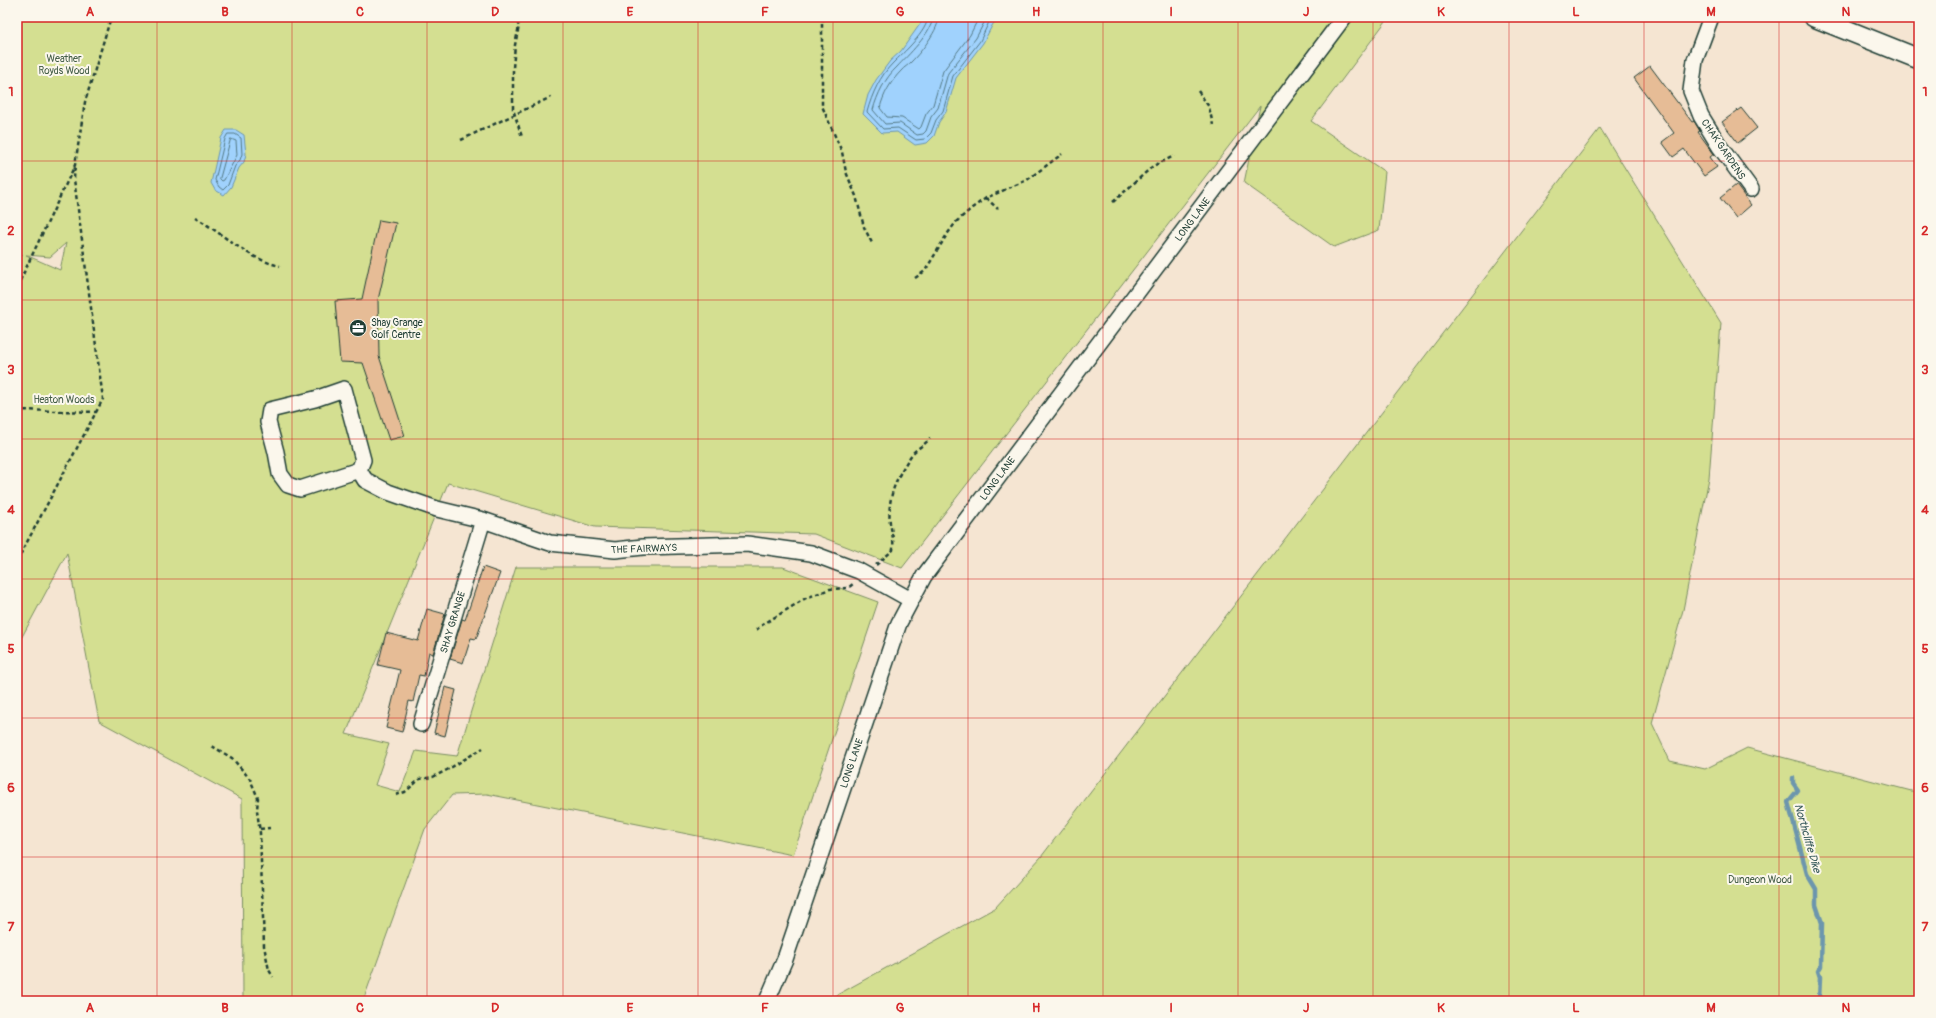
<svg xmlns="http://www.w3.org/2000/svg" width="1936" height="1018" font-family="Pangolin,sans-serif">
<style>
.green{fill:#d4df91;stroke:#7a8e62;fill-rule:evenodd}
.water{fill:#a0d2fd;stroke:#6c96ad}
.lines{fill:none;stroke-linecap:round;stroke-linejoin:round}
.shore{stroke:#537984;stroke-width:1}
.stream{stroke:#6c96ad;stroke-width:4.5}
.building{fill:#e6bc96;stroke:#1f3d34}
.minor-casing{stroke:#1f3d34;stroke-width:18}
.major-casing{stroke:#1f3d34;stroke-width:22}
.path{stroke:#1f3d34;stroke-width:2.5;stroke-dasharray:4 3;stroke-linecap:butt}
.minor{stroke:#fbf7ec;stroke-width:15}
.major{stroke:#fbf7ec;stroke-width:19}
.grid{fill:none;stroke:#d62828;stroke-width:1;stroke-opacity:0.55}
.labels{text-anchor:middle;stroke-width:4;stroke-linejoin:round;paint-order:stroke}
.park-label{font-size:10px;fill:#435d47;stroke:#fbf7ec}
.street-label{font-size:10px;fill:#1f3d34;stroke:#fbf7ec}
.poi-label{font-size:10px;fill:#1f3d34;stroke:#fbf7ec;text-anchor:start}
.water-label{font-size:11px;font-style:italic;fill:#395b5c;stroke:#fbf7ec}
.neatline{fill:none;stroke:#d62828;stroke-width:1.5}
.grid-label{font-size:13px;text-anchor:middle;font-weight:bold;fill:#d62828}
</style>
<rect width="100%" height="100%" fill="#f5e5d2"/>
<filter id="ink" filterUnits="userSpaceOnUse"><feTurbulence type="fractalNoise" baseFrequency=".025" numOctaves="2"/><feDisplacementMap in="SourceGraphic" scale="8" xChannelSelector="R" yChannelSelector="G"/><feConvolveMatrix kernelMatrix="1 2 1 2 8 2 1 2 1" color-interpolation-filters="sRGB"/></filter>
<g filter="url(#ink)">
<path class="green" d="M17 17H1389L1311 121 1385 172 1379 230 1334 247 1244 183 1260 106 902 568 814 534 595 527 448 483 346 734 389 744 375 785 400 792 416 751 457 756 516 567H783L878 602 793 855 487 794 452 795 425 829 363 1001H243L242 799 99 721 67 553 17 646V257L23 255 17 254ZM66 243 60 270 26 255 50 257Z
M1600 128 1721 323 1709 478 1683 610 1652 723 1670 761 1705 769 1747 748 1919 793V1001H826L995 908 1041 857Z"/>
<path class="water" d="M925 17H1000L993 24 983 43 956 78 946 112 939 122 934 136 927 143 915 145 897 132 882 133 863 114 868 95 876 80 890 61 901 51Z
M226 130H236L244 135 246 154 244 162 239 168 231 187 224 195 215 190 211 183 221 138Z"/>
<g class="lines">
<path class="shore" d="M928 17C927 32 903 53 893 63 880 76 872 94 867 112L883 129 898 128 916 140 925 139 931 133 936 120 943 111 953 76 980 41 989 22 994 17
M933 17C932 33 907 56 897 67 885 78 877 95 873 110L885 124 900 123 917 135 923 134 926 131 931 117 938 108 948 73 976 38 987 17
M939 17C939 29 921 52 912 61 909 65 904 67 901 71 891 81 883 95 880 108L887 117 902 118 919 129 921 127 926 114 933 105 943 71 970 35 979 17
M228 134H235L241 138 242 154 240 160 235 166 228 185 223 190 219 187 215 180 225 139Z
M231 139 236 141 237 155 224 180 222 181 220 179Z"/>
<path class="stream" d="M1793 778V783L1798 790 1788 802 1807 874 1816 889V905L1822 923 1821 966 1818 971 1820 977 1819 1001"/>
</g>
<path class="building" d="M1650 66 1692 122 1694 121 1700 131 1698 132 1714 154 1710 157 1717 167 1704 176 1684 149 1673 157 1662 142 1674 133 1634 78Z
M1741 108 1757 128 1738 143 1722 122Z
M1736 185 1751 205 1736 218 1720 198Z
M379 220 396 223 378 300 379 356 405 436 389 440 363 363 340 362 335 301 362 299Z
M483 567 500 573 476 639 471 638 463 663 450 659 462 619 465 620Z
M427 609 445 614 433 654 429 652 424 676 419 675 413 702 409 701 402 732 386 728 400 670 378 665 386 633 418 641Z
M445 687 456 690 445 736 434 733Z"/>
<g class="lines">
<defs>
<path id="minor" d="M1711 17 1695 60 1691 91 1701 116 1720 147 1751 189
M344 389 363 460 359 470 300 489 288 485 280 474 276 452 268 422 270 410 315 399Z
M359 470 365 480 388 492 437 509 483 520 550 543 615 550 643 547 747 544 811 553 859 571 911 600
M421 724 483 520
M767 1001 785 959 899 623 924 576 1344 17"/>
<path id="major" d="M1814 17 1919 59"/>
</defs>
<use href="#minor" class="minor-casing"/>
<use href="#major" class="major-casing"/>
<path class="path" d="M824 17 822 24V106L842 152 846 172 856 196 864 227 872 243
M517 22 519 26 515 45 513 68V109L522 137
M1198 91 1209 107 1213 125
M461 140 551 97
M986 198 998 209
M1113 202 1153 166 1174 156
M195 217C223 234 248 259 280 266
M915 278 925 271 946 236 956 222 972 208 986 198 1027 180 1062 154
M17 287 75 165 85 102 111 17
M17 410 97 412
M17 561 103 399 74 179 75 165
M876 565 893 550C894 540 892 533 890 523 887 496 897 476 912 454 917 448 925 445 930 438
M756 630 762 625 806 598 830 589 848 588 853 584
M212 746 232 758 250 779 258 798 257 810 260 833 264 946 269 970 273 977
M396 795 405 792 420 779 433 777 447 770 483 748
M260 829 270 828"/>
<use href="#minor" class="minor"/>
<use href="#major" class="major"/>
</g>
</g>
<path class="grid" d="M157 17V1001M292 17V1001M427 17V1001M563 17V1001M698 17V1001M833 17V1001M968 17V1001M1103 17V1001M1238 17V1001M1373 17V1001M1509 17V1001M1644 17V1001M1779 17V1001M17 161H1919M17 300H1919M17 439H1919M17 579H1919M17 718H1919M17 857H1919"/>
<defs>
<symbol id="office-disc" viewBox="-11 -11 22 22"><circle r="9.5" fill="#1f3d34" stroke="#fbf7ec"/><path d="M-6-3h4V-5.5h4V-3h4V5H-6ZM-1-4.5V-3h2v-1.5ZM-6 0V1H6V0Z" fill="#fff"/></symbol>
</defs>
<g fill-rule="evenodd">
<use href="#office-disc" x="348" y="318" width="20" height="20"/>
</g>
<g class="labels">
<g class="park-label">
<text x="64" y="62">Weather<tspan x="64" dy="12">Royds Wood</tspan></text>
<text x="64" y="403">Heaton Woods</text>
<text x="1760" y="883">Dungeon Wood</text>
</g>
<g class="street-label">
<text transform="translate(1724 149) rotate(56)" y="4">CHAK GARDENS</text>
<text transform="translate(1192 219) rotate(-53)" y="4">LONG LANE</text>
<text transform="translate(997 478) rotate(-53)" y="4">LONG LANE</text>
<text transform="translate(644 548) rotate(-2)" y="4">THE FAIRWAYS</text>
<text transform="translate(452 622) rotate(-73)" y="4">SHAY GRANGE</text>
<text transform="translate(851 763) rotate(-71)" y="4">LONG LANE</text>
</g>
<g class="poi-label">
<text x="371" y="326">Shay Grange<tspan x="371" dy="12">Golf Centre</tspan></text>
</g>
<g class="water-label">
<text transform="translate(1808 838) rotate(74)" y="4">Northcliffe Dike</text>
</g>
</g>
<rect width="1936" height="1018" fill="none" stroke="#fbf7ec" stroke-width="44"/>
<rect x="22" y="22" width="1892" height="974" class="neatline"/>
<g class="grid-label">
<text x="90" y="16">A</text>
<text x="225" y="16">B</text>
<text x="360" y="16">C</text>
<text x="495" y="16">D</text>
<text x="630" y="16">E</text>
<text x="765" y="16">F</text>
<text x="900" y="16">G</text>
<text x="1036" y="16">H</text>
<text x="1171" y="16">I</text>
<text x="1306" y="16">J</text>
<text x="1441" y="16">K</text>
<text x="1576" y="16">L</text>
<text x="1711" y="16">M</text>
<text x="1846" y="16">N</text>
<text x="11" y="96">1</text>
<text x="1925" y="96">1</text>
<text x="11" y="235">2</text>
<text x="1925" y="235">2</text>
<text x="11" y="374">3</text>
<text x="1925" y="374">3</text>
<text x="11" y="514">4</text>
<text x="1925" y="514">4</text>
<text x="11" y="653">5</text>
<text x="1925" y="653">5</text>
<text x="11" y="792">6</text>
<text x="1925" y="792">6</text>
<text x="11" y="931">7</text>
<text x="1925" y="931">7</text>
<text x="90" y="1012">A</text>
<text x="225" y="1012">B</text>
<text x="360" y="1012">C</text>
<text x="495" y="1012">D</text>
<text x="630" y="1012">E</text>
<text x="765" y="1012">F</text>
<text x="900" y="1012">G</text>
<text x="1036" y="1012">H</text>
<text x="1171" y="1012">I</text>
<text x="1306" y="1012">J</text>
<text x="1441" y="1012">K</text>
<text x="1576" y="1012">L</text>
<text x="1711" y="1012">M</text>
<text x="1846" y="1012">N</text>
</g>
</svg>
